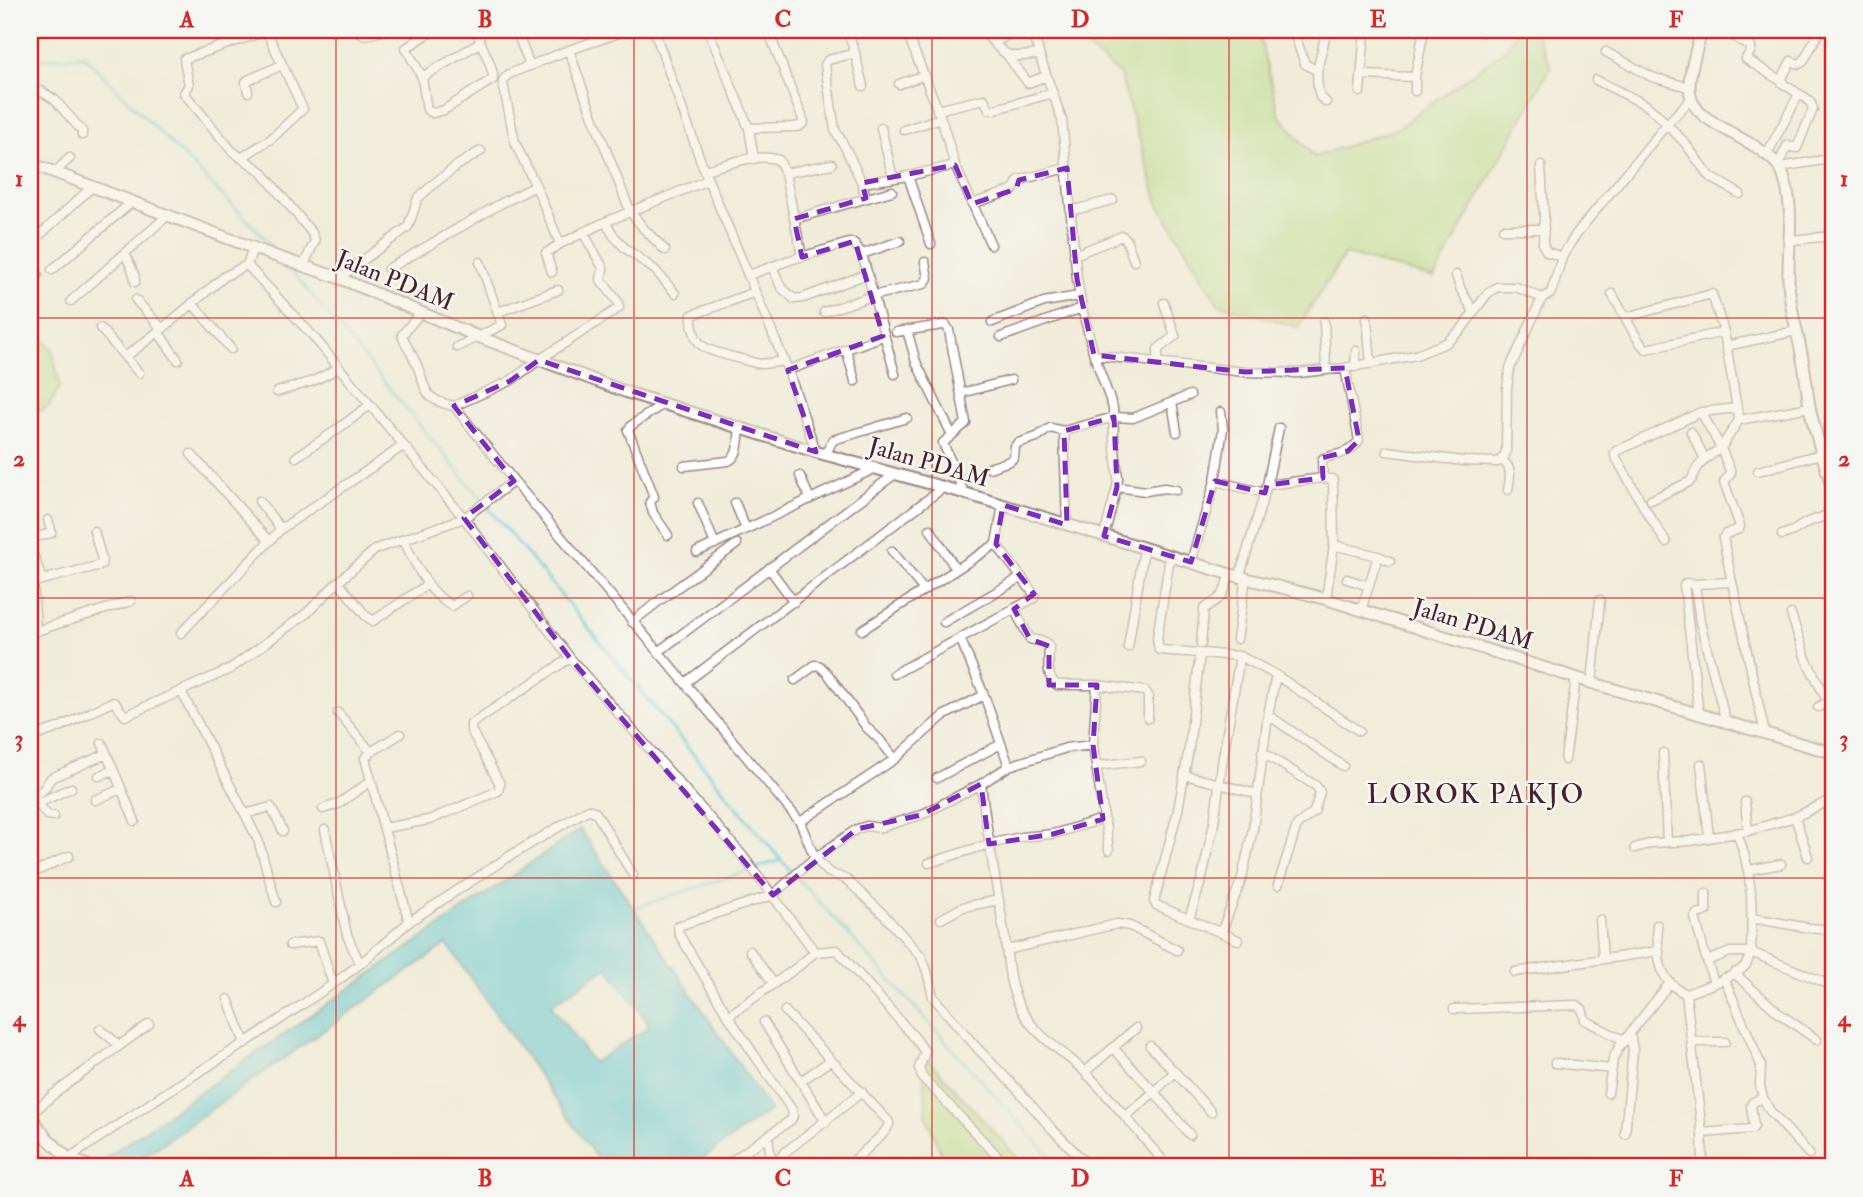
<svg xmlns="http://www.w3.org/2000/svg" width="1863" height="1197" font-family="'IM FELL Double Pica',serif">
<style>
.green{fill:#b2d882;stroke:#7e7c56;stroke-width:2}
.water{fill:#5bc6d4;stroke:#527280;stroke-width:2;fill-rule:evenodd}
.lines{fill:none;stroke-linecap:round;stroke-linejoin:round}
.stream{stroke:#5bc6d4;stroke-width:2.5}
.street-casing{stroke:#9d8682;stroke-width:11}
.secondary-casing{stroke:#9d8682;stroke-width:14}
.street{stroke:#fff;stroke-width:8}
.secondary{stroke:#fff;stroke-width:10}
.marked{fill:none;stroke:#7b2cbf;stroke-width:5;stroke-dasharray:14 9;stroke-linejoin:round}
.grid{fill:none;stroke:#d62828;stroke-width:2;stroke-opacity:0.55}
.labels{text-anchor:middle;stroke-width:5;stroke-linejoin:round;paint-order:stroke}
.street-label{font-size:24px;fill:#4a1f2b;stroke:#f6f6f2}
.quarter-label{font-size:28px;letter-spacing:2px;fill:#4a1f2b;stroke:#f6f6f2}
.neatline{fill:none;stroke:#d62828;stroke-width:2.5}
.grid-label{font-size:23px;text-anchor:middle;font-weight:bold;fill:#d62828}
</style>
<rect width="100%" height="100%" fill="#f6f6f2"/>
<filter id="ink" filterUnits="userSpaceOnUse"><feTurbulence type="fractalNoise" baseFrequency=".0143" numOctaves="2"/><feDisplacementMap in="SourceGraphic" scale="14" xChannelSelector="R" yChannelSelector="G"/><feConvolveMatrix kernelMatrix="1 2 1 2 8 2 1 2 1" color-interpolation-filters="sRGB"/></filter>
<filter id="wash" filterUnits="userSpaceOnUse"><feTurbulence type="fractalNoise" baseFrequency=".00686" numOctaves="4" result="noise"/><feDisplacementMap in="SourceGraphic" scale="28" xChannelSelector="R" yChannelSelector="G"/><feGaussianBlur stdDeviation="1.57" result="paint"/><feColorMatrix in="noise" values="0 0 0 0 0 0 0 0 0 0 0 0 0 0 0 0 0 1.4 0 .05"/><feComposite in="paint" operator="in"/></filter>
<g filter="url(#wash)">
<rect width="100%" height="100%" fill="#f0ecd9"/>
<path class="green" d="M1067 30H1258L1279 115 1314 157 1396 129 1506 49 1517 30H1534L1551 66 1434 278 1345 254 1298 327 1218 304 1158 203 1120 75Z
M35 332 52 348 60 387 49 406 30 417V341Z
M923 1054 1026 1167H946L926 1115Z"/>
<path class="water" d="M580 829 770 1110 691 1167H603L447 944 129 1167 102 1160ZM607 967 647 1021 648 1026 646 1029 593 1063 551 1005Z"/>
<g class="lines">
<path class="stream" d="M30 60 84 56 262 235 276 252
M287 265 781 860 1060 1167
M631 909 781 860"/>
</g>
</g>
<g filter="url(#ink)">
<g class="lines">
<defs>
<path id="street" d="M355 30 365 35 387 30
M434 30 406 48 422 77 427 110 433 113 444 110 493 79C494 64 479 46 477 30
M516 30 530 66
M628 30 569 50 585 96 630 211 644 229 665 250
M654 30 704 170 788 370 816 452
M708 30 749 128 754 159
M847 30 855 53 863 86
M906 30 941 118 955 165 991 245
M943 30 944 32 950 30
M982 30C1005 54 1003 60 1039 54L1062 120 1077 279 1082 308 1094 355 1113 408 1114 440 1118 478 1117 487 1104 536
M1029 30 1038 48 1039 54
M1293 30 1305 64 1316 70
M1326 30C1323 56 1312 70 1320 97L1326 102
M1466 30 1483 32
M1733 30 1731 33 1733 36 1751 47V50L1746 59 1781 81
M266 31 184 59 189 85 184 93 232 151 261 171 312 233 315 241 303 266
M994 43 1016 30
M569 50 509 74 504 79 503 83 515 143 536 186 560 244 605 222 708 180
M1606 52 1652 77 1688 87
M855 53 828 60 825 65 835 130 846 149 862 183 866 198
M1007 55 1028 83 1046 76
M1362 75 1415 77
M422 77 480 43
M1596 80 1646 105 1658 115 1685 143 1709 176 1740 194
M899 84 925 75
M1415 91V77L1424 30
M248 92 246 82 248 80 282 65
M1360 92 1365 30
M30 95 41 91 55 100 82 131V135
M937 110 984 99 989 109 992 110 1053 93
M749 128 795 127 800 126 804 122 768 30
M881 128 893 178
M904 130 941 118
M1767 154 1799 94 1782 83V78L1791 61 1799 64 1803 62 1820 30
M241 158 272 138 303 109 266 30
M1778 165 1787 146 1797 148 1813 109C1811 101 1807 98 1799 94
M1541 166 1544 216 1543 245 1547 252 1562 257
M1780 167 1830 159
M704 170C726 165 757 152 779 160L785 173 802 257
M55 172 70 158
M785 173 832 164
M908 176 931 244
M862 183 908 176 955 165
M972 204 1013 190 1019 180 1067 168
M1070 211 1113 200
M794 219 892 191
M605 222 614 236 625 248 655 270 675 293
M1503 229H1544
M583 232 603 268 601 280 618 302 619 308 539 360 510 381 454 406 514 481 685 683 800 822 815 858 828 872 847 880 884 915 921 956 927 971 933 997 978 1049 1018 1090 1052 1129 1090 1167
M1791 240 1833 236
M30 244 92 187
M253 247 247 265 312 335 464 518 570 658 742 855 815 952 837 950 916 1039 925 1052 919 1068 922 1077 1008 1167
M125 253 134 274 135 282
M862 254 900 241
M1074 255 1122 236 1126 239 1134 261
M30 260 38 275 30 281
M772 266 781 287 794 299 803 298 867 274
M388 269 500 204 536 186
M52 270 132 202
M552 272 546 253 560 244
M749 275 790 260 849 243H854L862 254 895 374
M1456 275 1461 290 1474 312
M339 278 408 227 418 198 436 182 458 165 481 151
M755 292 692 315C691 325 695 342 704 347 716 354 740 358 755 363L762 364 784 361
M1612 294C1620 306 1637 343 1646 349L1724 332 1739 420
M136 300 162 329
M71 301 167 216
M192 303 231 349
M421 312 402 335C405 345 411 352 415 361 428 387 419 399 454 406
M498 312 558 290
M824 312 872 296 924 284 928 278 925 262
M1626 317 1712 294 1724 332
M1367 318 1371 364
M992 322 1044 302 1079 296
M1324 322 1326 370
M100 328 139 373
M907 330 916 362 952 435
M158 332 178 360
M896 332 943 325H946L949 330 966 423 943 443 964 493
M1001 337 1082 308
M1726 346 1797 331
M457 347 502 325 480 262
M846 349 855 381
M1094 355 1245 372 1298 373 1345 368 1416 355 1446 343 1461 330 1487 294 1497 287H1516L1542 298
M125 357 162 329 225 276 247 265
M1158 363V349L1175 336 1164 303
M1355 367 1356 351
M788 370 883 336
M277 392 313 381 339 368
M961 393 1011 380
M1172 402 1177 432
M663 404 632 425 628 430 653 494 654 497 650 502 653 513 668 535
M1701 412 1721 448 1731 473 1724 482 1740 526 1739 529 1726 534 1723 538 1732 582 1695 584 1700 622 1726 722
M1064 431 1067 525
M1691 432 1705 459 1721 448 1739 420 1810 407
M1387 451 1463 461 1498 462 1504 457 1506 451 1507 388 1510 368 1542 298 1550 294 1552 290 1562 257 1576 234 1667 124 1690 100
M191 454 268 540
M825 455 833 440 907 418
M296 457 335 431 370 405
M1502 460C1513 468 1510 478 1508 490
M684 466 728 461C740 456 738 440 740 428
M989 468 1010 461 1014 457 1015 446 1018 443 1037 437 1050 428 1064 431 1114 417 1133 418 1190 395
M1758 471 1821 454
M800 476 810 499
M1323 478 1322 460 1324 458C1337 454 1351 454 1359 440L1345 368
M1215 481 1265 493
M1267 485 1323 478 1332 479 1333 480 1334 545 1326 599
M1117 487 1146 491 1164 488 1176 490
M1651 500 1689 482 1692 479 1697 468 1705 459
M259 501 281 529
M698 503 715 544
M735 503 746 529
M930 529 956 569
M1782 535 1793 531 1806 523 1833 513
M30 539 51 533V530L48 520
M403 539C415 563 428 594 452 606L467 596
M1666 542 1645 509 1615 456V452L1701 412 1737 408
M30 545 42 580
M1334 545 1378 556 1390 561
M892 551 923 589
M697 552 874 469
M1170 557 1157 638 1159 650 1240 656 1276 675 1268 715 1253 829 1242 878 1221 933
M1191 562 1215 481 1223 429 1221 412
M769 568 794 602
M1240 575 1267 485 1279 428
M1347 579 1369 586
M33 582 36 632
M338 582 366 616 373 621 428 584
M1732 582 1765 734
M30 583 101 565 102 560 94 531
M1695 584 1686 583 1684 585 1699 715
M1014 609 1030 639 1045 642 1049 646C1049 659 1045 677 1057 685H1097L1145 691 1148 695V718
M1361 611 1378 556
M1791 614 1806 659 1828 702
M632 622 663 598 737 544
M944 622 1022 577
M862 630 996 544
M30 633 131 601
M181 633 281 529 403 446
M960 638 984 695 1009 766 981 784C987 834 996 883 1004 932 1009 963 1007 987 1024 1014 1039 1039 1066 1053 1086 1073 1112 1099 1135 1129 1160 1157L1161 1160 1157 1167
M1237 639 1246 577
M1201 644 1204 609C1225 594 1223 599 1229 574
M1128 647 1144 549
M658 652 895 474
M1200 653 1189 748 1178 810 1154 901 1156 905 1238 940
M894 674 1034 598V594L996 544 1003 505
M1276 675 1359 731
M795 680 815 665 820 666 828 674 867 728 879 739 895 759
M685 683 944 487
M1592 683 1600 600
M1097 685 1093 745 1109 850
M181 691 245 814 271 807 283 831
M1818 707 1833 700
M1268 715 1343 766
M30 738 60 727 112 702 115 703 125 716 230 669 307 613 338 582 376 549 464 518 514 481
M102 743 135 821
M371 752 400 734
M1262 752 1316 786 1320 792 1314 812 1297 825 1278 885
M1663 753 1667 842
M1565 760 1576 678
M1701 764 1709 837
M1009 766 1066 748 1093 745
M1096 766 1141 761
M1185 775 1257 794
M99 776 113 770
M937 778 1001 744
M30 797 43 790 51 778 106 754
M95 800 121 789
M1745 802 1748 831
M38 803 71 788
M30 806 38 803 47 815 54 816
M323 809 338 804 371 781
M245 814 258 840 276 902
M1795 817 1808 857
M800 822 895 759 943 716 984 695
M384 828 429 820 498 791 500 784 471 730V724L570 658
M325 830 347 935 360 964
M1635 848 1652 843 1690 841 1748 831 1795 817 1833 799
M929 863 989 844 1021 837 1053 834 1103 819
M1749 870 1781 864
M30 874 69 856
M1706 893V911L1697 914 1695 917 1703 948 1714 983
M1752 918 1809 928 1833 930
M941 919 963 907 999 900
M1189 919 1202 878 1214 823 1223 757 1240 656
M1600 920 1603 959
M409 922 505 859 587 810H591L596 813 633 875
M1657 925C1659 956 1655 979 1686 994 1701 988 1733 978 1744 967 1748 963 1749 957 1751 952 1752 906 1754 877 1737 833
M290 945 319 941 333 984
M1007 950 1117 924 1130 926 1177 950
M750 951 774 984
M1707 961 1730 952H1751L1833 986
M1515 972 1659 951
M1734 973 1780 1014 1817 1040
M1724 978 1761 1065 1760 1086 1763 1098 1770 1111 1809 1154
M1686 994 1702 1133 1703 1167
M228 999 245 1043
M1454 1009 1577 1005 1582 1009 1585 1020 1625 1041
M785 1011 889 1122V1125L883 1134 847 1167
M728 1016 799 966 815 952
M764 1022 826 1122
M100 1029 119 1045
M1692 1042H1725
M1150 1046 1175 1072 1154 1092 1190 1135
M1117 1052 1154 1092 1125 1117
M1555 1063 1612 1069
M1085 1072 1136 1028
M1175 1072 1211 1112
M801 1081 831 1060
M1608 1093 1613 1059 1619 1047 1669 984
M30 1115 54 1094 149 1024
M1702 1133 1752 1129 1754 1126 1751 1106 1753 1102 1763 1098
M1625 1134 1633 1050 1630 1034
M768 1136 772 1167
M69 1158 167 1092 245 1043 333 984 360 964 409 922 365 758 371 752 338 713
M723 1167 791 1120 793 1116 792 1110 728 1016 679 934 678 926 773 895 812 860 857 829 867 826 879 828 921 815 981 784
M789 1167 784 1161 782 1156 784 1153 862 1092
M1657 1167H1659"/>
<path id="secondary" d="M1702 30C1677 112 1687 107 1756 147 1766 154 1777 161 1782 172 1797 209 1786 250 1789 288 1791 313 1799 337 1803 362 1806 377 1807 393 1810 409 1816 437 1825 464 1833 491
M30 163 272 255 339 278 479 337 626 392 816 452 964 493 1229 574 1326 599 1592 683 1833 753
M30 1116 47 1138 67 1157 91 1167"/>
</defs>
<use href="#street" class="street-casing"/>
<use href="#secondary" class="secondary-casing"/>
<use href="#street" class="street"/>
<use href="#secondary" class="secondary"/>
</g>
</g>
<path d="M0 0H1863V1197H0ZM955 165 972 204 1016 189 1019 180 1067 168 1077 279 1094 355 1245 372 1345 368 1359 440 1348 451 1322 458 1323 478 1267 485 1265 493 1215 481 1191 562 1104 536 1117 487 1114 417 1064 431 1067 525 1003 505 996 544 1034 594 1014 609 1030 639 1049 646V685H1097L1093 745 1103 819 1053 834 989 844 981 784 921 815 857 829 773 895 570 658 464 518 514 481 454 406 510 381 539 360 816 452 788 370 883 336 855 241 802 257 794 219 866 198 862 183Z" fill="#f0ecd9" fill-opacity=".55" fill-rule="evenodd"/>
<path class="marked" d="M955 165 972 204 1016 189 1019 180 1067 168 1077 279 1094 355 1245 372 1345 368 1359 440 1348 451 1322 458 1323 478 1267 485 1265 493 1215 481 1191 562 1104 536 1117 487 1114 417 1064 431 1067 525 1003 505 996 544 1034 594 1014 609 1030 639 1049 646V685H1097L1093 745 1103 819 1053 834 989 844 981 784 921 815 857 829 773 895 570 658 464 518 514 481 454 406 510 381 539 360 816 452 788 370 883 336 855 241 802 257 794 219 866 198 862 183Z"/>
<path class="grid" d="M336 30V1167M634 30V1167M932 30V1167M1229 30V1167M1527 30V1167M30 318H1833M30 598H1833M30 878H1833"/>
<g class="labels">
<g class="street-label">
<text transform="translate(395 280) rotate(22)" y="8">Jalan PDAM</text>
<text transform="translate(929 462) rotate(16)" y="8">Jalan PDAM</text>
<text transform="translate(1473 624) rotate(17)" y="8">Jalan PDAM</text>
</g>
<g class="quarter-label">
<text x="1476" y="803">LOROK PAKJO</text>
</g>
</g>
<rect width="1863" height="1197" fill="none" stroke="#f6f6f2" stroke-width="77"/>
<rect x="38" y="38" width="1787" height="1120" class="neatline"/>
<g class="grid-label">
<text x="187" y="27">A</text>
<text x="485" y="27">B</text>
<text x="783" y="27">C</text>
<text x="1080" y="27">D</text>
<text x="1378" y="27">E</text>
<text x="1676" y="27">F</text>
<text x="19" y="186">1</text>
<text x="1844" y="186">1</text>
<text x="19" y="466">2</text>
<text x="1844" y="466">2</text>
<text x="19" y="746">3</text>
<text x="1844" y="746">3</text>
<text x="19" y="1026">4</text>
<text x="1844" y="1026">4</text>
<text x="187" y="1186">A</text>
<text x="485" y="1186">B</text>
<text x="783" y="1186">C</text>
<text x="1080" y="1186">D</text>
<text x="1378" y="1186">E</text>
<text x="1676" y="1186">F</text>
</g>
</svg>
